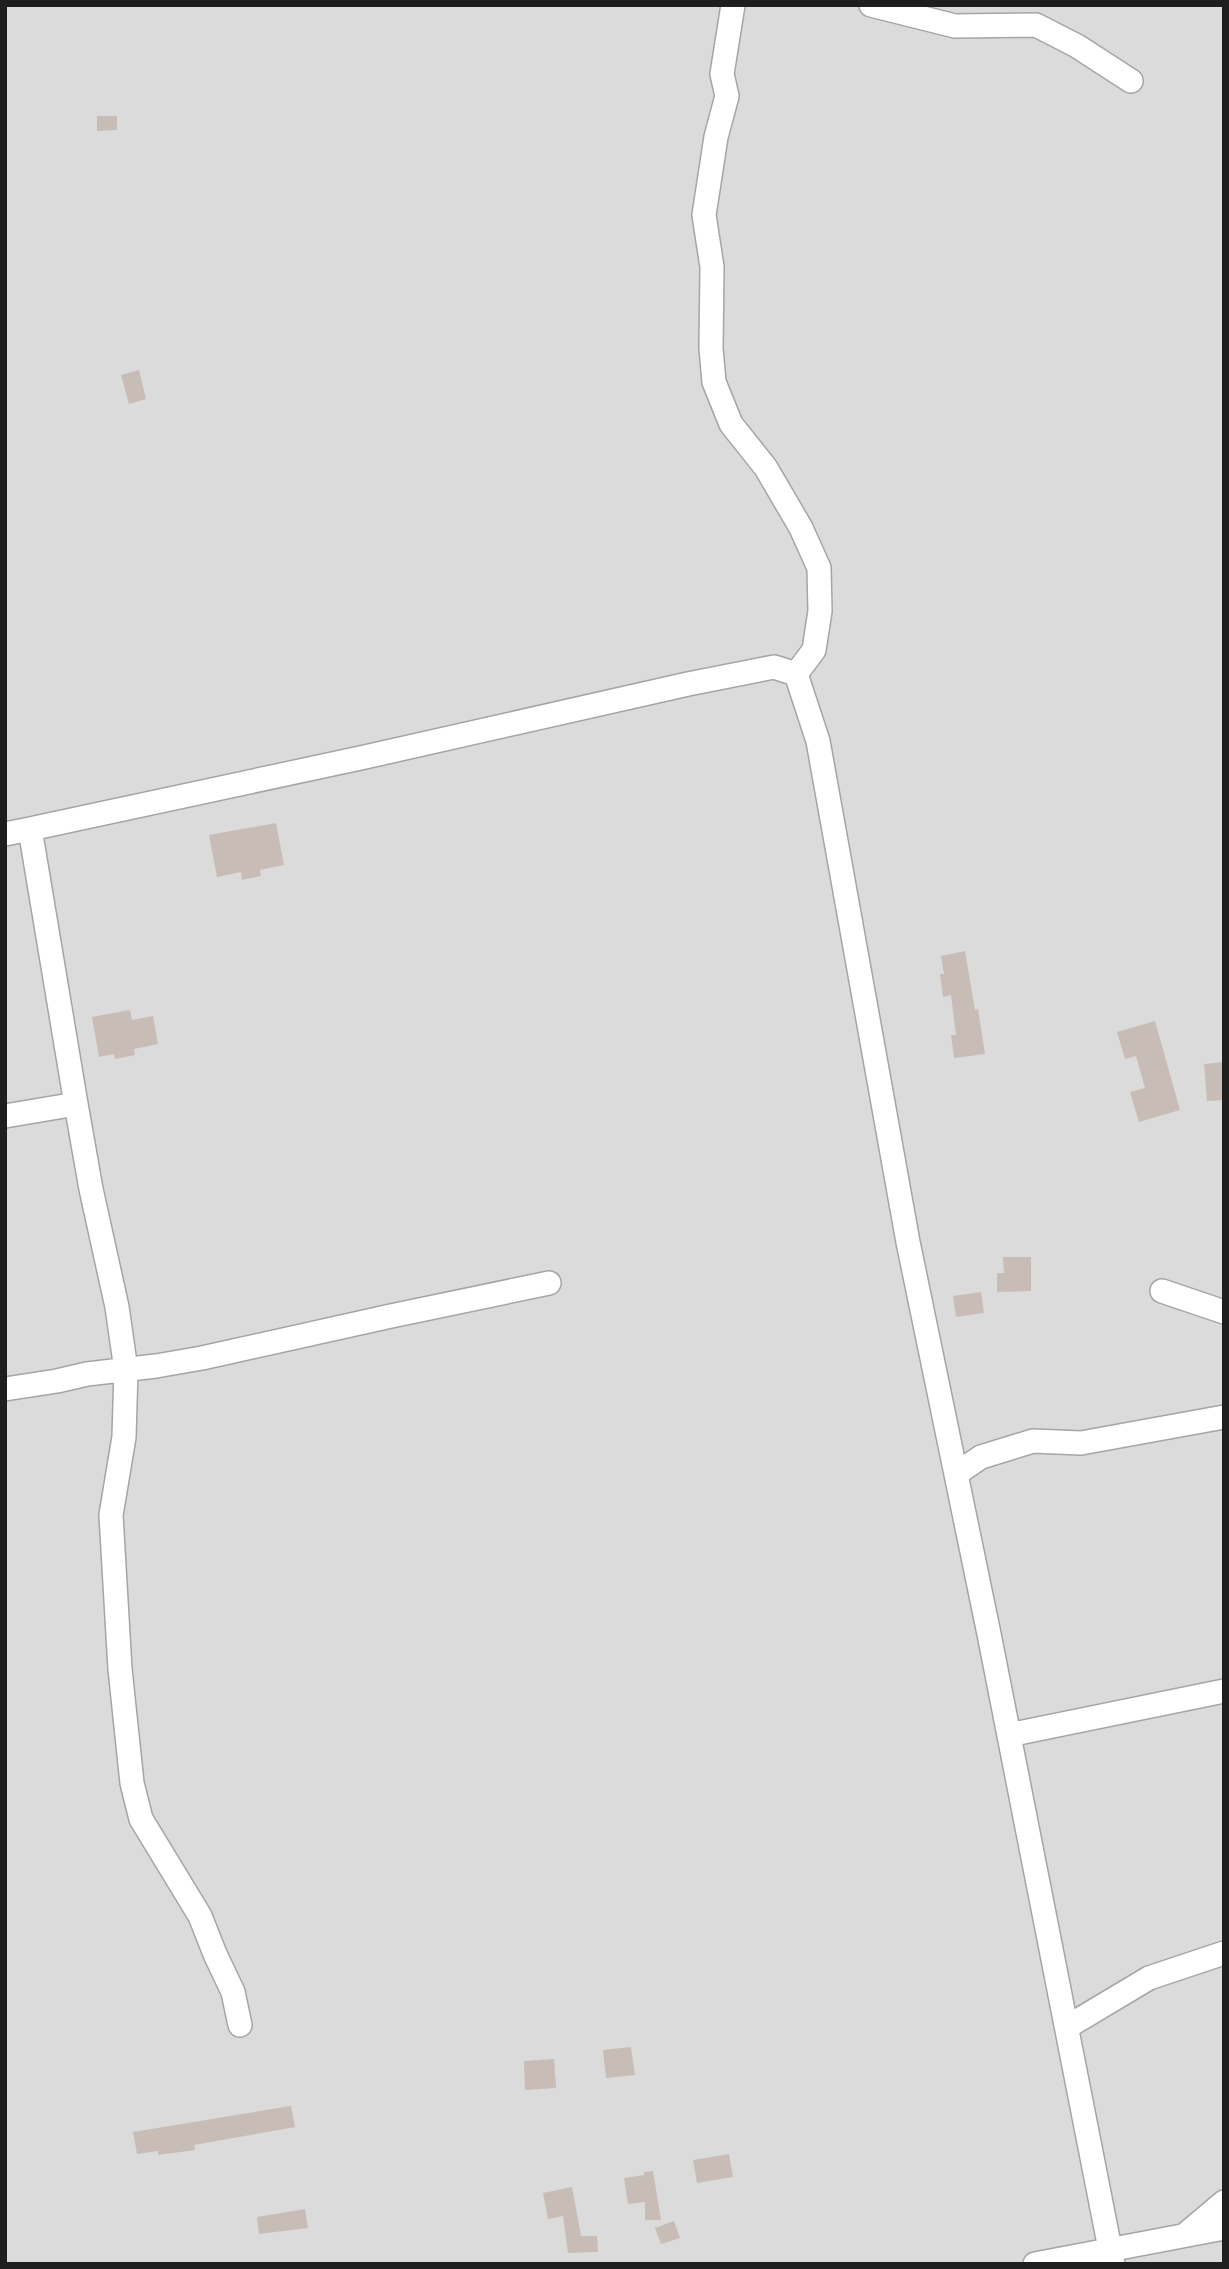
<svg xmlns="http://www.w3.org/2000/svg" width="1229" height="2269" font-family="Montserrat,sans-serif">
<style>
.residential{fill:#dcdbdb}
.building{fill:#c8bcb6}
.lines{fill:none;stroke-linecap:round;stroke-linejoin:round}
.minor-casing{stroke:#a5a5a5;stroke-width:26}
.minor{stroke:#fff;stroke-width:23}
</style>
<rect width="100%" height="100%" fill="#f0eae3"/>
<path class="residential" d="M5 5H1224V2264H5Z"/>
<path class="building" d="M97 116H117V130L97 131Z
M139 370 146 399 129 404 121 375Z
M276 823 284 865 260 870 261 876 242 880 241 872 217 877 209 835Z
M965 951 975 1010 978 1009 985 1054 954 1058 951 1035H956L951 995 943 997 940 974H944L941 956Z
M130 1010 132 1020 153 1016 158 1044 134 1049 135 1055 115 1059 114 1054 99 1057 92 1017Z
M1155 1021 1180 1110 1139 1122 1130 1092 1145 1088 1136 1056 1125 1059 1117 1032Z
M1224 1062V1100L1207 1101 1204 1064Z
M1003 1257H1031V1291L997 1292V1273H1004Z
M981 1292 984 1313 956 1317 953 1296Z
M631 2047 635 2075 606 2078 603 2050Z
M554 2059 556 2088 525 2090 524 2061Z
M291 2106 295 2127 194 2145 195 2150 158 2155V2151L137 2154 133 2132Z
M729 2154 733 2177 697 2183 693 2160Z
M653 2171 661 2220H645V2202L628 2204 624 2178 644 2175V2172Z
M572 2187 581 2236H597L598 2252 568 2253 563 2216 548 2219 543 2193Z
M305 2209 308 2228 259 2234 257 2217Z
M674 2221 680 2238 661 2244 655 2228Z"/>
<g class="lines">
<defs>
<path id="minor" d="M733 5 722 74 727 96 716 137 704 215 712 267 711 348 714 382 731 424 766 468 801 528 819 568 820 611 814 650 796 674
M871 5 955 26 1036 25 1077 46 1131 81
M30 829 365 757 688 684 774 667 796 674 818 741 908 1242 989 1634 1113 2264
M5 834 30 829 76 1104 5 1116
M76 1104 91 1189 117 1307 126 1370 124 1437 111 1515 120 1669 132 1783 141 1819 200 1916 215 1954 233 1992 240 2025
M1162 1291 1224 1312
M5 1389 57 1381 87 1374 156 1366 202 1358 391 1316 549 1283
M956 1474 981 1457 1033 1441 1081 1443 1224 1417
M1009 1735 1224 1691
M1067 2027 1149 1978 1224 1953
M1186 2234 1224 2202
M1035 2264 1224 2228"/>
</defs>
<use href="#minor" class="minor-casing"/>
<use href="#minor" class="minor"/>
</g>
<rect width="1229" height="2269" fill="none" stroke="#1e1e1e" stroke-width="14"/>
</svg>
